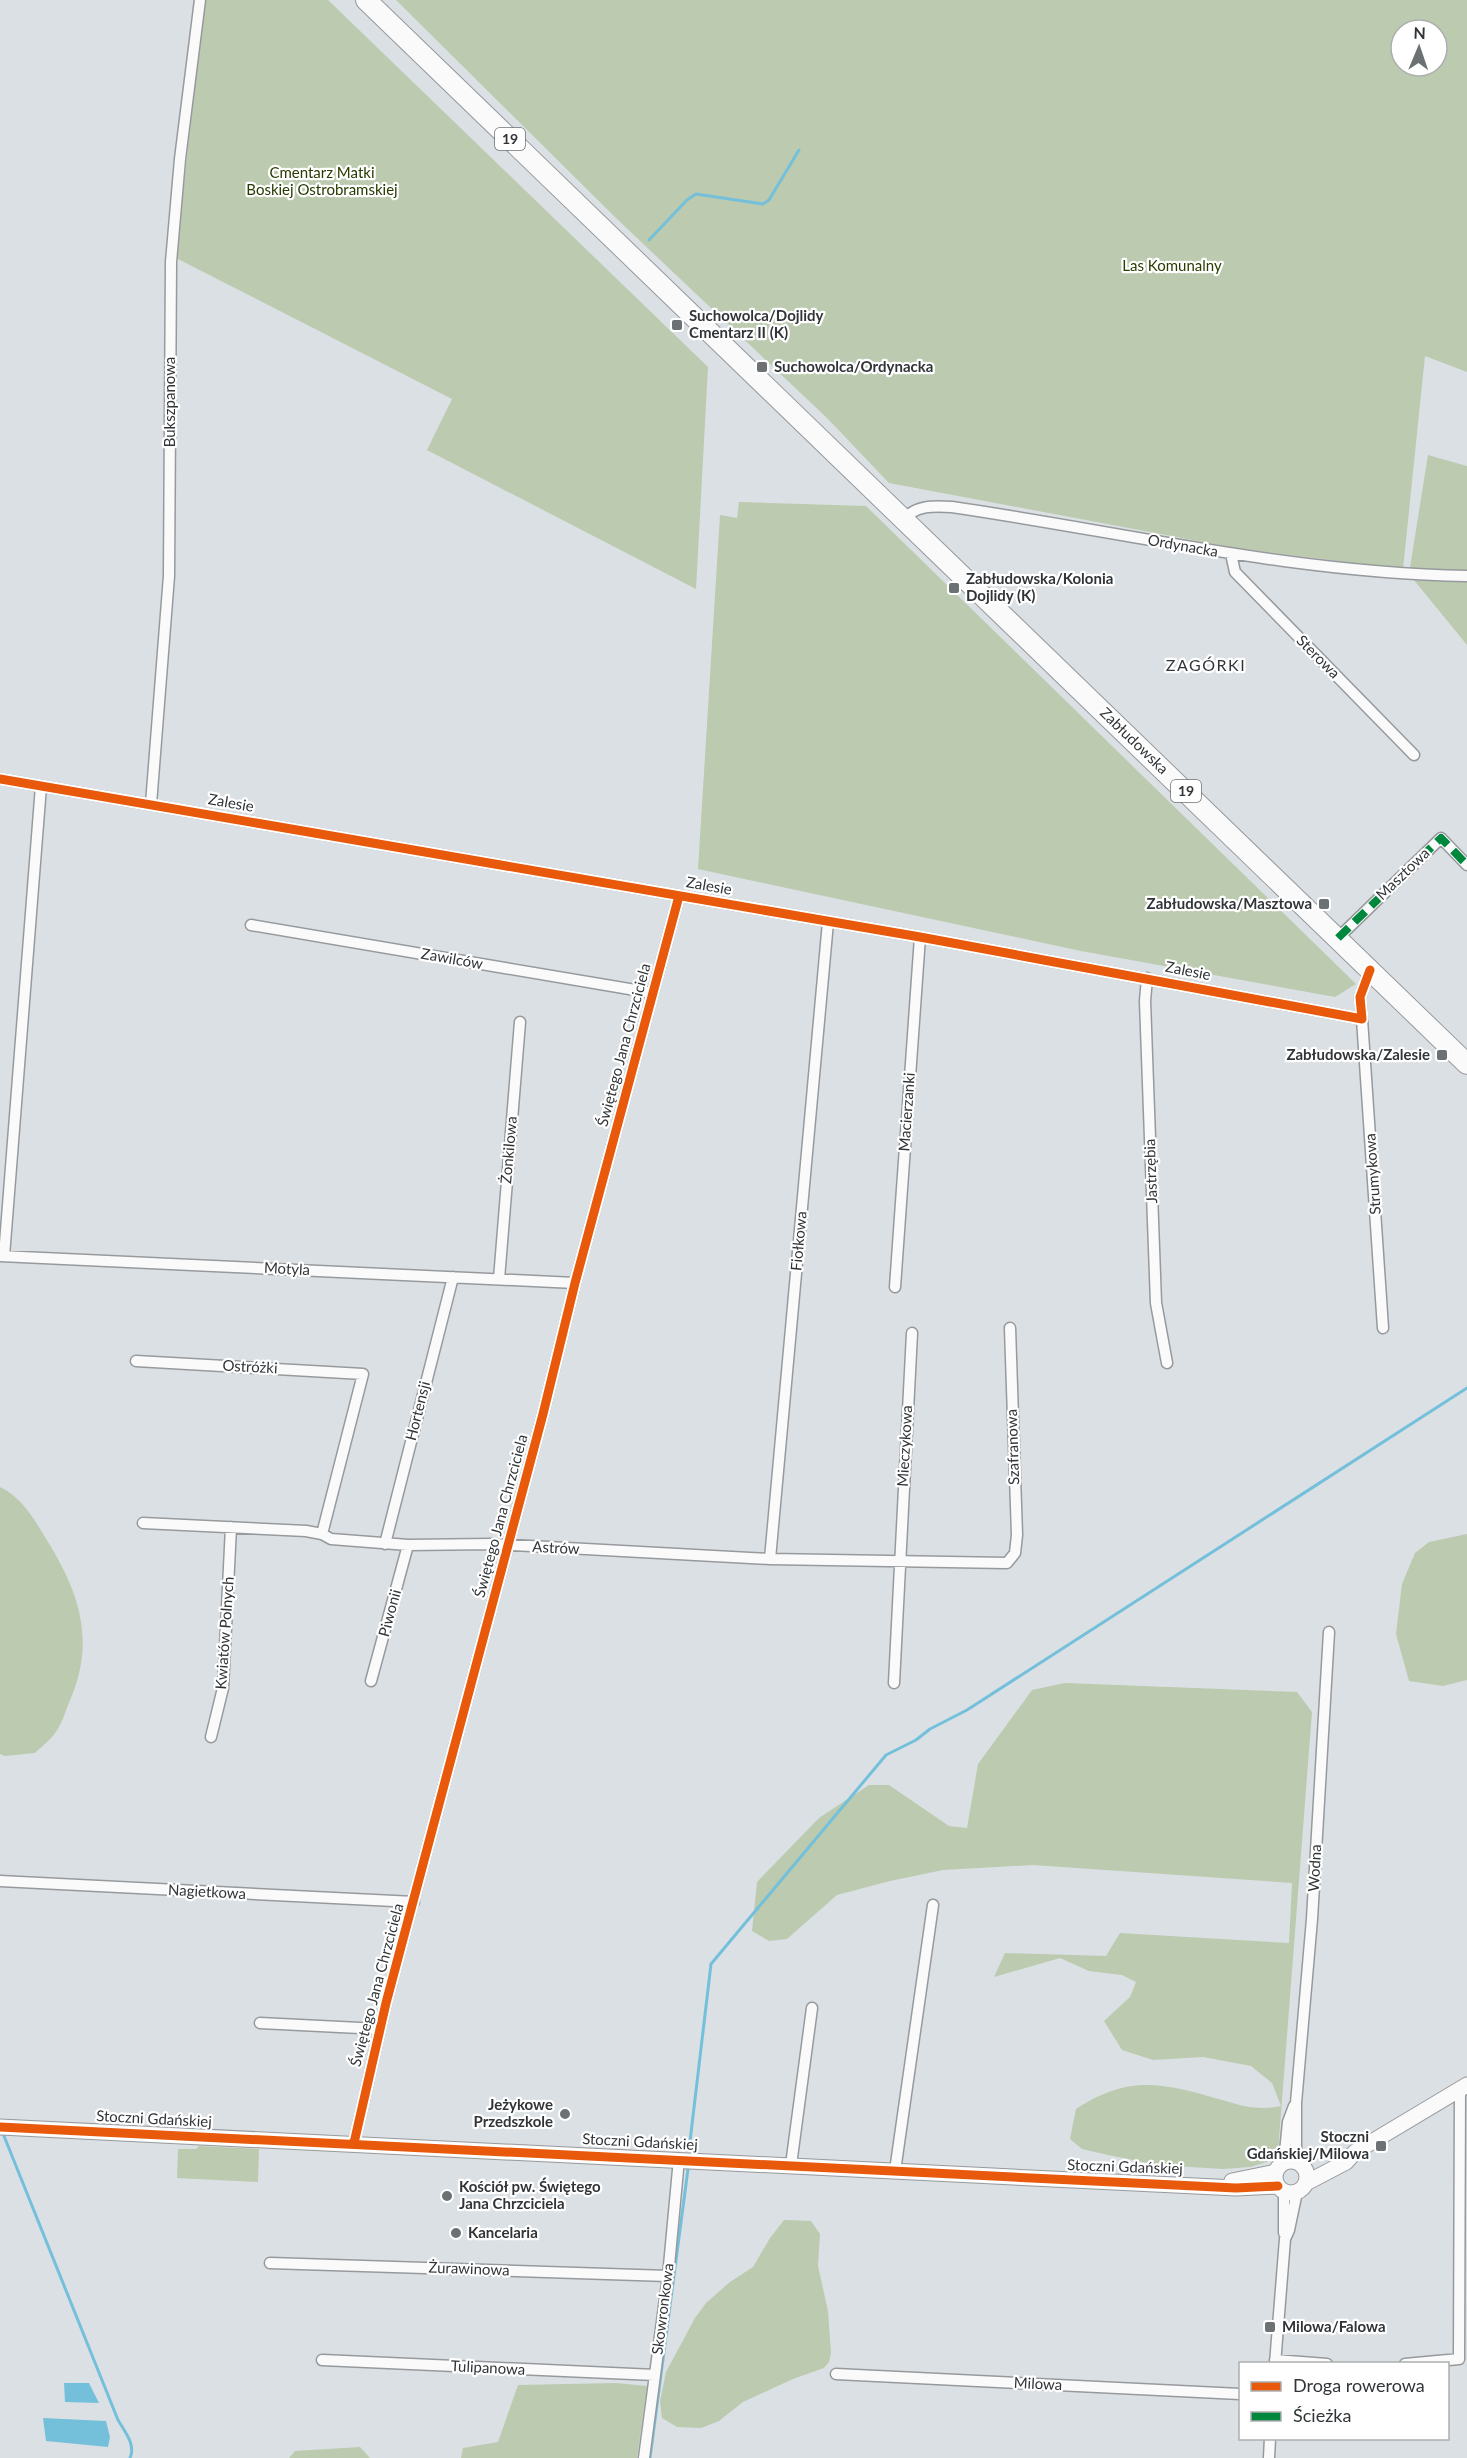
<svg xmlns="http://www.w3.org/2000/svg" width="1467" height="2458" font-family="Lato,sans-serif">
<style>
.green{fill:#bccaaf;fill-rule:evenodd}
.water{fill:#74c0db}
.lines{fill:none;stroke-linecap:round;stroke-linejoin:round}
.stream{stroke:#74c0db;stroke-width:3}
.street-casing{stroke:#979a9d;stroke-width:13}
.secondary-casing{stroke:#979a9d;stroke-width:17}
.highway-casing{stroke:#979a9d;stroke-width:22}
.street{stroke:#fafafb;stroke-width:10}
.secondary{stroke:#fafafb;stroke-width:15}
.highway{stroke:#fafafb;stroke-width:20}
.quiet{stroke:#00873e;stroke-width:8;stroke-dasharray:15 8;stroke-linecap:butt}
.cycleway-casing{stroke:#fff;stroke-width:13}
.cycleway{stroke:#e8590c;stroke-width:9}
.poi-dot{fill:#6c7174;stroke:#fff;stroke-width:2}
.labels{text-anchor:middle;stroke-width:4.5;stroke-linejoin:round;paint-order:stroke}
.shield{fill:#fff;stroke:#6f7274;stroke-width:1.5}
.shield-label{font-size:14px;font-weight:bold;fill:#313538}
.park-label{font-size:15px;fill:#293b00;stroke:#fff}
.poi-label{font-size:15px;font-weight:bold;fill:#313538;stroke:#fff;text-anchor:start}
.street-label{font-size:15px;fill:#313538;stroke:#fff}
.neighbourhood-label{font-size:16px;letter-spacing:1.5px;fill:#313538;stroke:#fff}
</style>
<rect width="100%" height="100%" fill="#dbe0e4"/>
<path class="green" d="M204 0H328L708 367 696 589 427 450 452 399 176 258Z
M396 0H1467V372L1425 356 1403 569 1235 548 889 483 827 418 617 219ZM1401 30H1437V66H1401Z
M1428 455 1467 466V645L1409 574Z
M739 502 866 506 1356 984 1335 997 1081 951 698 869 720 515 737 518Z
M0 1487C21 1497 33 1517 45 1537 80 1593 97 1642 68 1705 65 1713 62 1723 57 1730 52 1739 42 1746 35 1753L5 1756 0 1754Z
M1467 1534V1680L1443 1686 1409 1681 1396 1634 1402 1584 1415 1553 1429 1542Z
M1065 1683 1297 1692 1312 1712 1278 2152 1267 2162 1250 2167 1223 2169 1158 2165 1108 2155 1082 2149 1070 2139 1076 2109C1130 2074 1163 2083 1222 2100 1242 2106 1260 2111 1281 2106L1272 2083 1251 2066 1203 2057 1153 2060 1122 2050 1104 2021 1130 1997 1136 1982 1122 1975 1089 1971 1060 1958 994 1977 1005 1953 1106 1956 1120 1933 1289 1943 1292 1883 1033 1865 943 1870 890 1881 837 1895 787 1939 769 1941 752 1931 757 1882 819 1818 869 1785H889L949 1826 967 1828 978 1764 1032 1690Z
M199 2146 259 2149 258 2182 177 2178 178 2149H196Z
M784 2220 811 2221 820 2234 818 2266 828 2311 831 2353 829 2362 824 2368 793 2379 743 2402 719 2421 701 2428 677 2427 662 2418 660 2401 666 2372 695 2318 706 2303 730 2282 753 2267 770 2238Z
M616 2383 647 2386 637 2458H461L463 2448 498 2442 518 2385Z
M360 2447 370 2458H289L295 2451Z"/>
<path class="water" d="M64 2383H89L99 2403 65 2402Z
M43 2418 106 2421 110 2437 108 2447 46 2441Z"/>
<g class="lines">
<path class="stream" d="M649 240 687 200 696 194 763 204 769 200 799 150
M4 2136 118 2420C125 2432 136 2445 130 2458
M689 2150 711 1964 886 1755 916 1740 930 1729 967 1710 1467 1388
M650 2458 688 2169"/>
<defs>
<path id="street" d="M904 519C917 505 933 506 952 507 1123 532 1293 573 1467 576
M1231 554 1235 572 1414 755
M0 779 920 937 1362 1019 1360 997 1370 970
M151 804 169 576 171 262 180 159 200 0
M251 925 653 993
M1338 938 1441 838 1467 865
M1147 978 1145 1001 1156 1303 1167 1363
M1362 1019 1383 1328
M0 1256 575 1283
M4 1256 41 786
M499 1279 520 1022
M895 1287 920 937
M136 1361 363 1374 322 1534
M143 1523 306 1531 322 1534 331 1539 408 1545 492 1544 770 1559 1007 1563 1015 1553 1017 1535 1010 1328
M385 1544 453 1277
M770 1559 828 922
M371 1681 408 1545
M894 1683 912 1333
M211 1737 223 1688 231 1527
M0 1881 414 1902
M260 2023 380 2029
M354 2143 386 2003 543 1414 575 1283 679 896
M1296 2161V2103L1312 1919 1329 1632
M1284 2162 1288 2122 1294 2106
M791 2165 812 2008
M895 2171 933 1905
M1284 2233V2191
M270 2263 668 2276
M322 2360 655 2375
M1275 2360 1327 2364
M1275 2364 1285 2239 1289 2230 1297 2192
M1405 2364 1459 2359 1460 2089
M836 2374 1240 2394
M644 2458 668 2276 679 2159
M1269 2458 1270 2438"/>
<path id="secondary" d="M0 2127 1236 2188 1278 2186
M1275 2177a16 16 0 1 1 32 0a16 16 0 1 1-32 0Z
M1232 2181 1276 2172
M1306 2183 1346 2162 1355 2152 1467 2085"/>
<path id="highway" d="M366 0 1467 1064"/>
</defs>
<use href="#street" class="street-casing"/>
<use href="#secondary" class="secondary-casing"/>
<use href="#highway" class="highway-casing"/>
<use href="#street" class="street"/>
<use href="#secondary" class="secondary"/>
<use href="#highway" class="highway"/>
<path class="quiet" d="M1338 938 1441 838 1467 865"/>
<defs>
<path id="cycleway" d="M0 779 920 937 1362 1019 1360 997 1370 970
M0 2127 1236 2188 1278 2186
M354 2143 386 2003 543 1414 575 1283 679 896"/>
</defs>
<use href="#cycleway" class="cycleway-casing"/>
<use href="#cycleway" class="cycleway"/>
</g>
<g class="poi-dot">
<rect x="671" y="319" width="12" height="12" rx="3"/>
<rect x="756" y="361" width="12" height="12" rx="3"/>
<rect x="948" y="582" width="12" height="12" rx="3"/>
<rect x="1318" y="898" width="12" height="12" rx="3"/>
<rect x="1436" y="1049" width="12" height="12" rx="3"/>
<circle cx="565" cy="2114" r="6"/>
<rect x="1375" y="2140" width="12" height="12" rx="3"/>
<circle cx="447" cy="2196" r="6"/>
<circle cx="456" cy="2233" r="6"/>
<rect x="1264" y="2321" width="12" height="12" rx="3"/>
</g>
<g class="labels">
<g class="shield">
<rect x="495" y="128" width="30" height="22" rx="4.5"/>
<rect x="1171" y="780" width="30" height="22" rx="4.5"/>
</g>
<g class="shield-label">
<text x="510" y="144">19</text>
<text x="1186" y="796">19</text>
</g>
<g class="park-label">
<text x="322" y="178">Cmentarz Matki<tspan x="322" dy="17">Boskiej Ostrobramskiej</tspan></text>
<text x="1172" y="271">Las Komunalny</text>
</g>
<g class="poi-label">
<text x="689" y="321">Suchowolca/Dojlidy<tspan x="689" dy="17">Cmentarz II (K)</tspan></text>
<text x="774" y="372">Suchowolca/Ordynacka</text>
<text x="966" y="584">Zabłudowska/Kolonia<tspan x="966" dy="17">Dojlidy (K)</tspan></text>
<text x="1312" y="909" text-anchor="end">Zabłudowska/Masztowa</text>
<text x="1430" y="1060" text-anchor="end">Zabłudowska/Zalesie</text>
<text x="553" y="2110" text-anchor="end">Jeżykowe<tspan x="553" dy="17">Przedszkole</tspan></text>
<text x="1369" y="2142" text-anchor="end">Stoczni<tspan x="1369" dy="17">Gdańskiej/Milowa</tspan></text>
<text x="459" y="2192">Kościół pw. Świętego<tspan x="459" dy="17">Jana Chrzciciela</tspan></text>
<text x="468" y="2238">Kancelaria</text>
<text x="1282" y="2332">Milowa/Falowa</text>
</g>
<g class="street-label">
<text transform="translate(170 402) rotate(-90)" y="5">Bukszpanowa</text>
<text transform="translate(1183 546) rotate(10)" y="5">Ordynacka</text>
<text transform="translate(1318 657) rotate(45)" y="5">Sterowa</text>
<text transform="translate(1134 741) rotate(44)" y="5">Zabłudowska</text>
<text transform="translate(231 803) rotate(10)" y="5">Zalesie</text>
<text transform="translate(1403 874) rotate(-44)" y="5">Masztowa</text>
<text transform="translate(709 886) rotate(10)" y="5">Zalesie</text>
<text transform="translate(452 959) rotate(10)" y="5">Zawilców</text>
<text transform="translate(1188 971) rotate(11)" y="5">Zalesie</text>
<text transform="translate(624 1045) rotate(-75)" y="5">Świętego Jana Chrzciciela</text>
<text transform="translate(907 1112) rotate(-86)" y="5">Macierzanki</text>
<text transform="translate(509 1150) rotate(-85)" y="5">Żonkilowa</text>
<text transform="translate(1151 1171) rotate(-92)" y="5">Jastrzębia</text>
<text transform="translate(1373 1174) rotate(-94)" y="5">Strumykowa</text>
<text transform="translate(799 1241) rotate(-85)" y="5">Fiołkowa</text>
<text transform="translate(287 1269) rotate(3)" y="5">Motyla</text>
<text transform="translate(250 1367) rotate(3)" y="5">Ostróżki</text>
<text transform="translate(418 1411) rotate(-76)" y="5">Hortensji</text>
<text transform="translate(905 1446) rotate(-87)" y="5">Mieczykowa</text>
<text transform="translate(1013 1447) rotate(-92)" y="5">Szafranowa</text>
<text transform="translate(501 1516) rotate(-75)" y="5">Świętego Jana Chrzciciela</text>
<text transform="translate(556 1548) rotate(3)" y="5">Astrów</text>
<text transform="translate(390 1613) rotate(-75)" y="5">Piwonii</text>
<text transform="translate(225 1633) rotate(-86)" y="5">Kwiatów Polnych</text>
<text transform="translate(1315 1868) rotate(-87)" y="5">Wodna</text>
<text transform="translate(207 1892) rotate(3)" y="5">Nagietkowa</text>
<text transform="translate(377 1985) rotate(-75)" y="5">Świętego Jana Chrzciciela</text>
<text transform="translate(154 2119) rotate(3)" y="5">Stoczni Gdańskiej</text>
<text transform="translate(640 2142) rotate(3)" y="5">Stoczni Gdańskiej</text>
<text transform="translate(1125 2167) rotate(2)" y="5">Stoczni Gdańskiej</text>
<text transform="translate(469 2269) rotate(2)" y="5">Żurawinowa</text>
<text transform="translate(663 2309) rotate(-83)" y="5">Skowronkowa</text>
<text transform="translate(488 2368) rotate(3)" y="5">Tulipanowa</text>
<text transform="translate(1038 2384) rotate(3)" y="5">Milowa</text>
</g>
<g class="neighbourhood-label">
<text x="1206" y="671">ZAGÓRKI</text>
</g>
</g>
<rect x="1239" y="2362" width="210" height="78" fill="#ffffff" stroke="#adaeaf" stroke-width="1.5"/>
<rect x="1251" y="2382" width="30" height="9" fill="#e8590c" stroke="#adaeaf" stroke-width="1.5"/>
<text x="1293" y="2392" font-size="18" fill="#313538">Droga rowerowa</text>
<rect x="1251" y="2412" width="30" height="9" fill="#00873e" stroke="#adaeaf" stroke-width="1.5"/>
<text x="1293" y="2422" font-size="18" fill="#313538">Ścieżka</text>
<g transform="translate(1419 48) rotate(2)"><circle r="28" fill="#ffffff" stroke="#adaeaf" stroke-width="1.5"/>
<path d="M0-4.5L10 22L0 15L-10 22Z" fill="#6c7174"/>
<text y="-9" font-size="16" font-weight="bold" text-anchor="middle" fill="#313538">N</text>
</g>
</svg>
